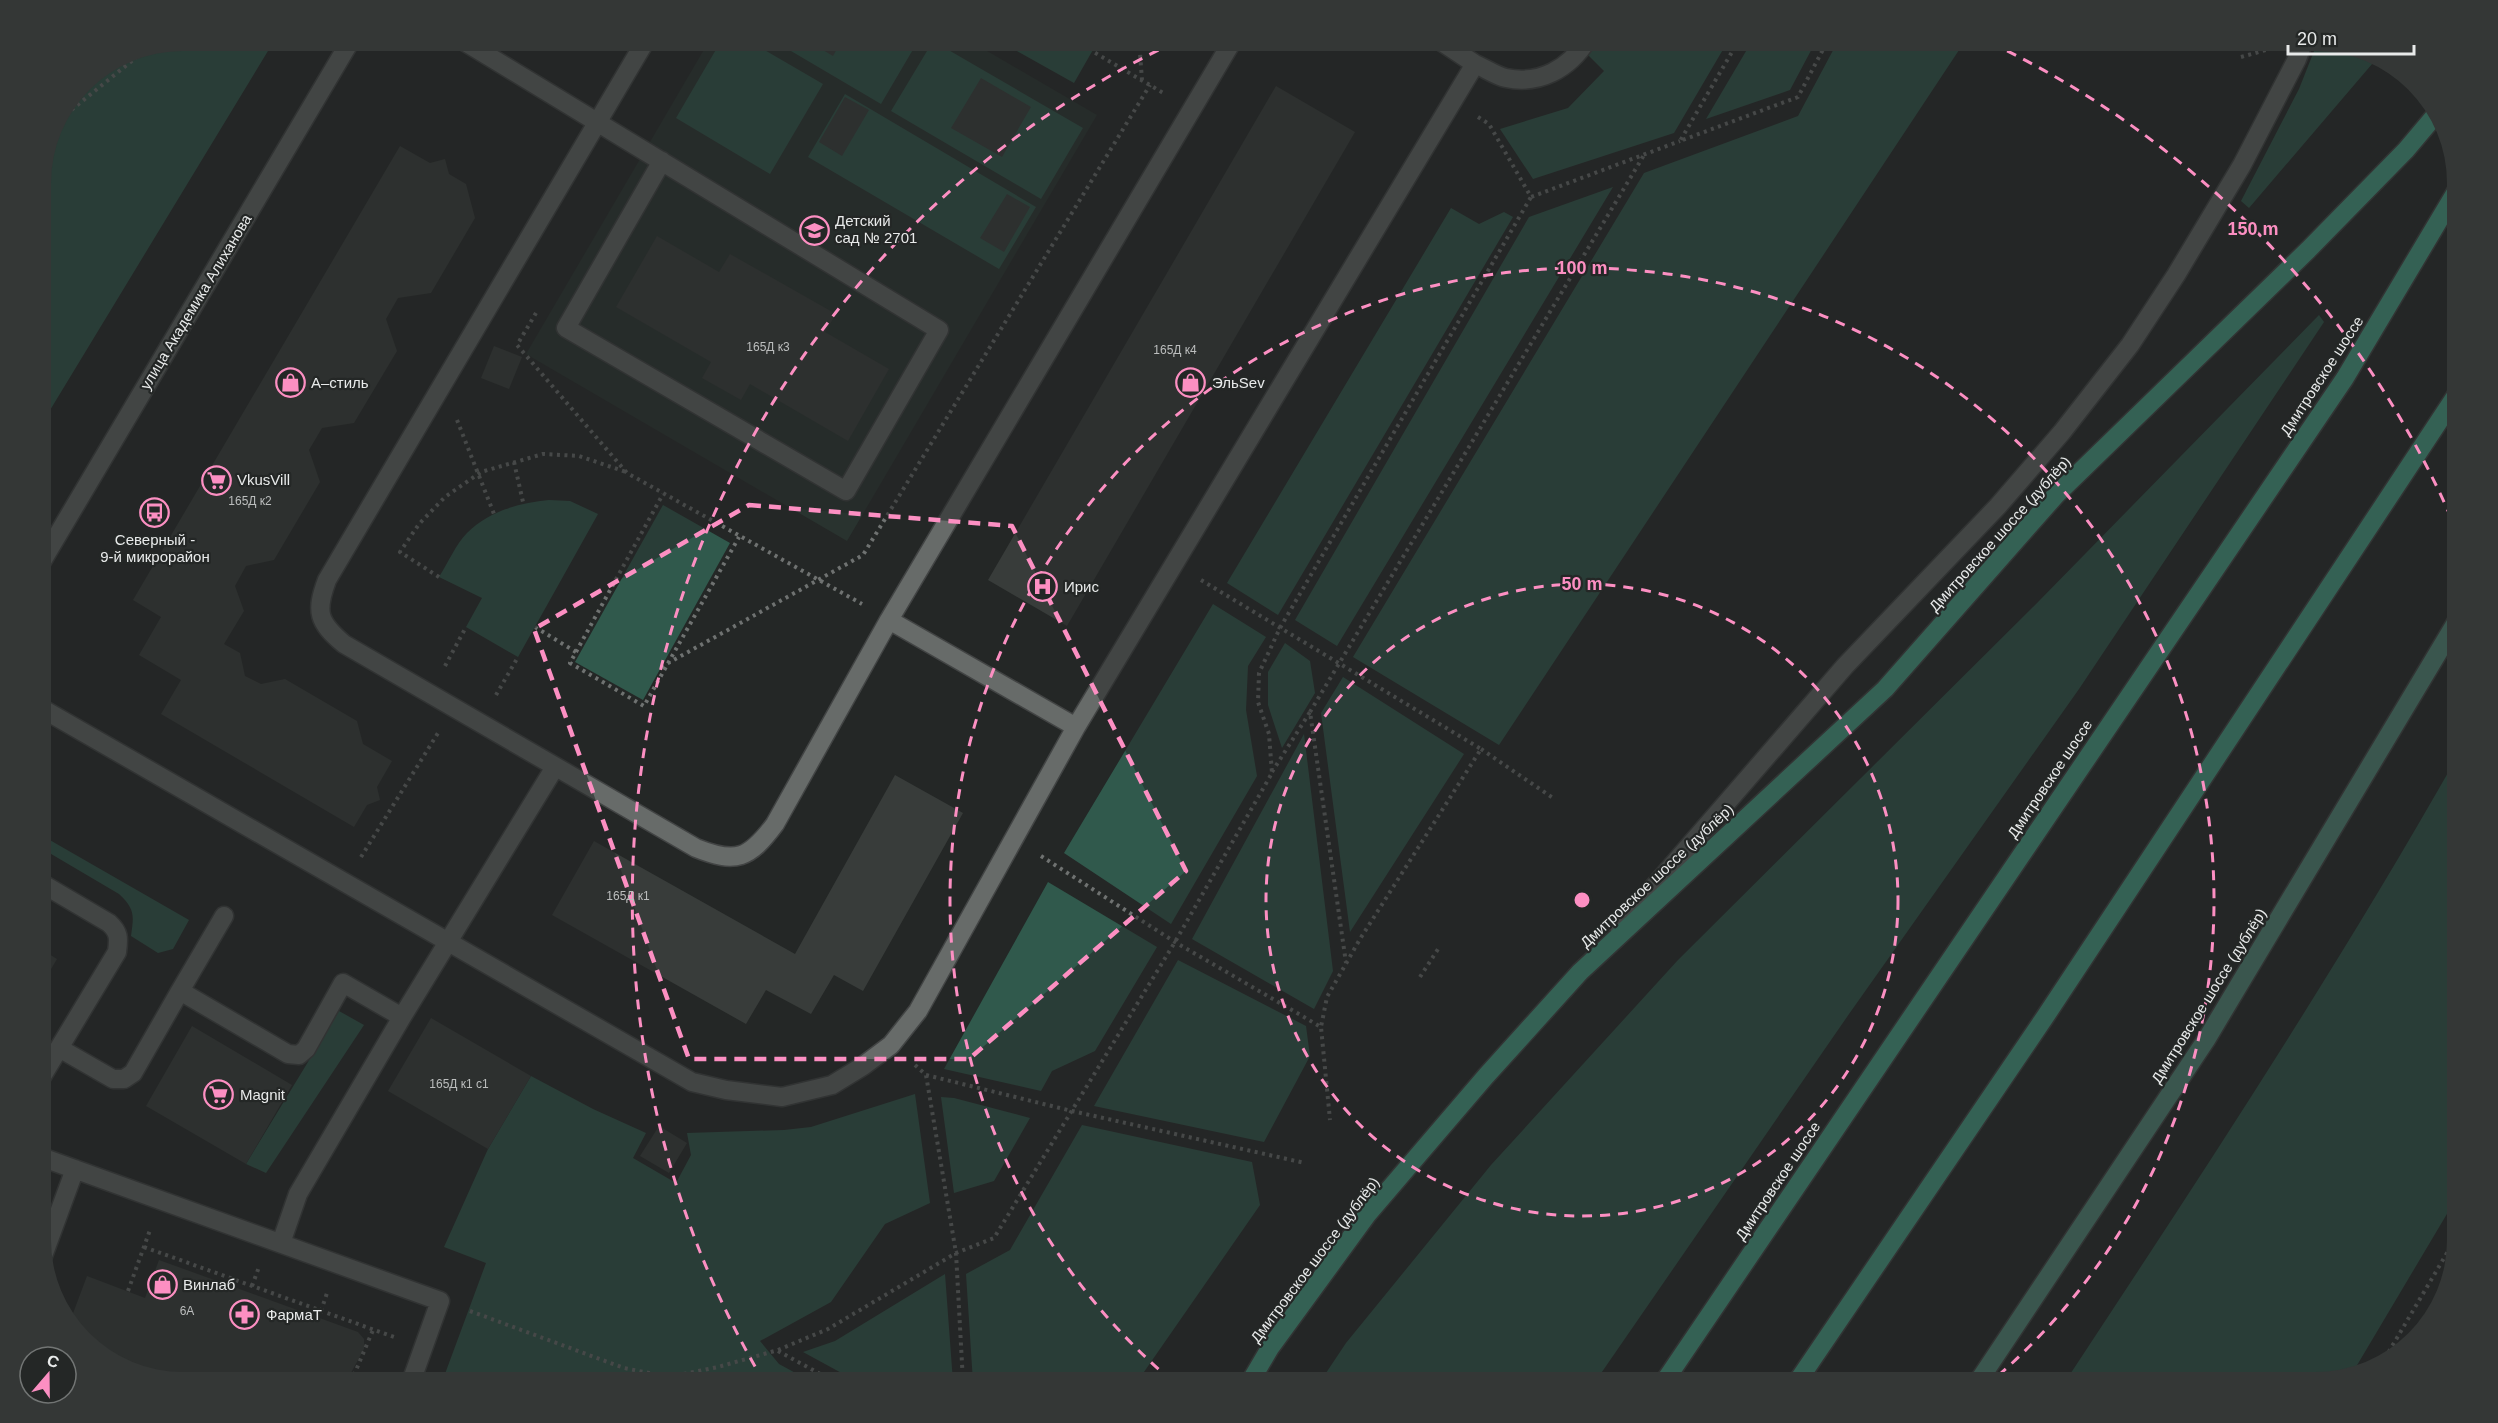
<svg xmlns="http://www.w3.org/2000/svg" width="2498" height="1423" font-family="Helvetica,sans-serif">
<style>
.built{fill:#29332f}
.green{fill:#30594c}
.building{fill:#383c3a}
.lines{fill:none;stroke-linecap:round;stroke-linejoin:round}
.minor-casing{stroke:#424444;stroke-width:21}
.major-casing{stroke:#424444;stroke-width:21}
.highway-casing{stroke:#424444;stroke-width:21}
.path{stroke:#6f7271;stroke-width:4;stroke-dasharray:3 4.5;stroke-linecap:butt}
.minor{stroke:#676b69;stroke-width:18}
.major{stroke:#54907e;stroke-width:18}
.highway{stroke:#48a88c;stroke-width:18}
.marked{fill:none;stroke:#fc8fc2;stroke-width:4.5;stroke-dasharray:12 8;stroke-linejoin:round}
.ring{fill:none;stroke:#fc8fc2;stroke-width:3;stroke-dasharray:10 8}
.labels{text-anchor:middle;stroke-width:4.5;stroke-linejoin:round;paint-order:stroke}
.number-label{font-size:12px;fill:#bcbebe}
.poi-label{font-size:15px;fill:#e8eaea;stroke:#242726;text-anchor:start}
.street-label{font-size:15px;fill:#e8eaea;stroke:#242726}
.centre{fill:#fc8fc2;stroke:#242726;stroke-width:3}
.ring-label{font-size:18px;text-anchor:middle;font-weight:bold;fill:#fc8fc2;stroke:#242726;stroke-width:4.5;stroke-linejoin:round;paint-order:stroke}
</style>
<rect width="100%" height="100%" fill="#242726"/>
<path class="built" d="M709 41H970L1097 115 847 541 526 354Z"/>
<path class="green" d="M183 41H274L41 425V174L51 128 83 82 129 51Z
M721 41H749L823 84 770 174 676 118Z
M774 41H918L881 104Z
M933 41 1083 128 1041 199 891 111Z
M999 41 1098 40V41L1074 83Z
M1597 41H1728L1674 133 1533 179 1500 129 1568 108 1604 71 1588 55Z
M1752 41H1816L1790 90 1706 119Z
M1838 41H1965L1499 745 1353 657 1644 173 1798 116Z
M2318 41 2378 57 2249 208 2241 201 2299 89Z
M845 94 1036 207 999 269 808 157Z
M1613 187 1337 646 1295 620 1529 217Z
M1451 208 1479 224 1504 212 1513 217 1278 615 1227 583Z
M2319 315 2324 322 2079 689 1849 1014 1595 1382H1320L1346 1343 1491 1165 1678 960 2039 601Z
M549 500 570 501 598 514 518 657 466 627 482 598 439 577C448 563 456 544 467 533 489 511 519 503 549 500Z
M663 505 730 543 643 700 575 662Z
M1213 604 1266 637 1248 666 1246 710 1257 776 1171 924 1064 853Z
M1285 643 1310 661 1315 693 1282 748 1268 705V672Z
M1343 677 1464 754 1350 932 1321 713Z
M1304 734 1333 971 1314 1009 1192 939Z
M2457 757V1197L2353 1372 2315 1382H2065C2200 1177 2336 971 2457 757Z
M41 835 189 920 173 949 158 953 131 936C134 915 135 909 119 894L41 848Z
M1048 882 1157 947 1095 1051 1052 1071 1041 1091 944 1069Z
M1178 960 1306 1026 1310 1056 1264 1142 1094 1106Z
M339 1011 364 1025 266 1173 246 1164Z
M531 1076 593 1109 646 1133 633 1158 676 1183 691 1155 687 1133 784 1130 811 1127 915 1094 930 1203 885 1224 831 1302 760 1341 779 1364 812 1382H442L486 1263 444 1247 488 1149Z
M941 1097 954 1098 1030 1118 994 1181 954 1193Z
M1082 1125 1252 1162 1260 1205 1137 1382H973L966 1274 1010 1250Z
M945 1274 953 1382H858L803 1352 835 1341Z"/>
<path class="building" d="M806 40H842L833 56Z
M981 78 1031 107 1002 157 951 128Z
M1276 86 1355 132 1067 626 988 580Z
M845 97 869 110 842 156 819 142Z
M400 146 430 163 445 159 449 174 466 184 475 218 431 293 398 298 386 319 397 351 354 423 322 428 309 450 320 482 274 560 246 566 235 586 244 611 224 644 240 653 245 676 261 684 285 679 357 721 363 744 392 761 377 787 380 800 367 805 354 827 161 714 181 680 139 655 161 617 133 600Z
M1007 194 1030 207 1004 252 980 238Z
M657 236 719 272 730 254 836 314 825 332 889 369 848 441 750 384 741 400 702 378 711 362 616 307Z
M494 346 522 357 509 389 481 378Z
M895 775 963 813 863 991 834 975 811 1014 766 990 746 1024 552 915 594 841 795 954Z
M41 949 57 959 41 986Z
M431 1018 531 1076 488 1149 388 1091Z
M192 1026 292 1085 246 1164 146 1106Z
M659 1126 687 1143 669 1173 640 1156Z
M159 1260 358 1332 364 1339V1349L346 1382H183L112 1364 69 1324 87 1276 145 1298Z"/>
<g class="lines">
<defs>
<path id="minor" d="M462 40 939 330 846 491 566 328 662 161
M646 40 327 580C315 612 318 622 344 644L696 848C736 864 749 859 775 824L889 620 1233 40
M1439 40 1475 64
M41 563 351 40
M889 620 1076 727
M41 708 692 1082 726 1090 782 1097 832 1085 863 1066 891 1045 918 1011 1076 727 1475 64C1485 68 1496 76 1506 78 1539 85 1569 69 1587 40
M41 883 109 923C119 932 119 938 117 952L41 1078
M1619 927 1845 666 1998 506 2062 432 2130 345 2176 275 2242 165 2297 59 2304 40
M180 991 224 916
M59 1048 113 1079H124L133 1073 180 991 288 1054 299 1055 306 1049 343 983 402 1017
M41 1157 440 1301 411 1382
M281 1243 298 1194 402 1017 555 767
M43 1256 75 1169"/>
<path id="major" d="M1978 1382 2206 1040 2457 621"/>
<path id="highway" d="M1250 1382 1270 1348 1367 1215 1486 1076 1580 972 1885 689 2056 495 2308 250 2406 150 2438 112
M1664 1382 2345 378 2457 190
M1797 1382 2045 1017 2457 394"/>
</defs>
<use href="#minor" class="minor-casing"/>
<use href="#major" class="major-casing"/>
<use href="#highway" class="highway-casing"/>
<path class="path" d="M1089 40 1092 51 1165 94
M1139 40 1142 80
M1739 40 1680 141 1798 97 1828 40
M2241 57 2266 50
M68 104 75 107
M1478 117 1489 124 1531 197 1680 141
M54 124 149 47
M536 313 517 345 627 473 862 604
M457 420 494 514
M514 462 523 502
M439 577 400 552 419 524 445 497 481 472 543 454 579 456 626 472
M1201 580 1481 749 1360 939 1327 997 1321 1027
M535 627 576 652 570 663 644 706 739 537
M576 652 663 494
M445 666 466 627
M661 667 863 555 1150 85
M496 695 518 657
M1310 712 1644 155
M1481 749 1553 798
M1272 772 1310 712 1346 963
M1041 856 1175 942 1321 1027 1330 1120
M361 857 438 733
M1420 977 1440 946
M915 1065 926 1075 956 1253 963 1382
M926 1075 1072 1111 1305 1163
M144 1247 394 1337
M252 1286 259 1267
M128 1291 150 1230
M321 1311 327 1293
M470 1311 624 1368 669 1377 718 1367 778 1350 828 1329 956 1253 994 1238 1175 942 1272 773 1269 734 1258 702 1259 673 1280 628 1531 197
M778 1351 835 1382
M2381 1365 2457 1236
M351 1382 373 1330"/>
<use href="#minor" class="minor"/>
<use href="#major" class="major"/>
<use href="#highway" class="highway"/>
</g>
<path d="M0 0H2498V1423H0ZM749 505 1012 526 1186 871 969 1059H689L534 629Z" fill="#242726" fill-opacity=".55" fill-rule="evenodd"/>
<path class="marked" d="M749 505 1012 526 1186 871 969 1059H689L534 629Z"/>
<g class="ring">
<circle cx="1582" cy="900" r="316"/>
<path d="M1172 1381A632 632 0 1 1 1992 1381"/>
<path d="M764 1382A949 949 0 0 1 1173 43M1991 43A949 949 0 0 1 2456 529"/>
</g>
<defs>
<symbol id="school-ring" viewBox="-11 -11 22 22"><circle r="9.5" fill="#242726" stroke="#fc8fc2" stroke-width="1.5"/><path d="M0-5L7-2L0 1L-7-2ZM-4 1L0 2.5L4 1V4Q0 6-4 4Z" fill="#fc8fc2"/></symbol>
<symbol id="shop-ring" viewBox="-11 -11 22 22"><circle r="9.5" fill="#242726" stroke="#fc8fc2" stroke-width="1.5"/><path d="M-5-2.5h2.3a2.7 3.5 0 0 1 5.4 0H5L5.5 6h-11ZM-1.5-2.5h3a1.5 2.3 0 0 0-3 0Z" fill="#fc8fc2"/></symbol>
<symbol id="supermarket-ring" viewBox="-11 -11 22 22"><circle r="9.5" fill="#242726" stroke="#fc8fc2" stroke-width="1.5"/><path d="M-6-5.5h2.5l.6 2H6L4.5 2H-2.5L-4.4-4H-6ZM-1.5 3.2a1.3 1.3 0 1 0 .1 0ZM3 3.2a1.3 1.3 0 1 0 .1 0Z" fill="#fc8fc2"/></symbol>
<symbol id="bus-ring" viewBox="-11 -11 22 22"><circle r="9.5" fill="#242726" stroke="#fc8fc2" stroke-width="1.5"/><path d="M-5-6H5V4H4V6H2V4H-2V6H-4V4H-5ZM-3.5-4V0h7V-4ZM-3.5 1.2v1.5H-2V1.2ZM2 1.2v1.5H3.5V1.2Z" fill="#fc8fc2"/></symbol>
<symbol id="hospital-ring" viewBox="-11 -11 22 22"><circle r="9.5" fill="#242726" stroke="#fc8fc2" stroke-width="1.5"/><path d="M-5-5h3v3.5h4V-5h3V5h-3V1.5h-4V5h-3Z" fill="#fc8fc2"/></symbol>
<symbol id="pharmacy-ring" viewBox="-11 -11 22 22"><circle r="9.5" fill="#242726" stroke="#fc8fc2" stroke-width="1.5"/><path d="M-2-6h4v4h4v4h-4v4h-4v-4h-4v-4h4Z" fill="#fc8fc2"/></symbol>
</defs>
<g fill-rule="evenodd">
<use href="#school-ring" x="798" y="214" width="33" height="33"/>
<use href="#shop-ring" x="274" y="366" width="33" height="33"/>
<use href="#shop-ring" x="1174" y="366" width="33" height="33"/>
<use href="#supermarket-ring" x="200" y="464" width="33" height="33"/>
<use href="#bus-ring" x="138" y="496" width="33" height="33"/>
<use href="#hospital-ring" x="1026" y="570" width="33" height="33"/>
<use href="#supermarket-ring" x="202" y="1078" width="33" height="33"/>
<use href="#shop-ring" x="146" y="1268" width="33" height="33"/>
<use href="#pharmacy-ring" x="228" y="1298" width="33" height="33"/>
</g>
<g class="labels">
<g class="number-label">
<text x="768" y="351">165Д к3</text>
<text x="1175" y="354">165Д к4</text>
<text x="250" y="505">165Д к2</text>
<text x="628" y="900">165Д к1</text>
<text x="459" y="1088">165Д к1 с1</text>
<text x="187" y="1315">6А</text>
</g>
<g class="poi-label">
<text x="835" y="226">Детский<tspan x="835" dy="17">сад № 2701</tspan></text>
<text x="311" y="388">А–стиль</text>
<text x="1212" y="388">ЭльSev</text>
<text x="237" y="485">VkusVill</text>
<text x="155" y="545" text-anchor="middle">Северный -<tspan x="155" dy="17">9-й микрорайон</tspan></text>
<text x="1064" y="592">Ирис</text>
<text x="240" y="1100">Magnit</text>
<text x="183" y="1290">Винлаб</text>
<text x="266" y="1320">ФармаТ</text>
</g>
<g class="street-label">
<text transform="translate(196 302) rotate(-59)" y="5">улица Академика Алиханова</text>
<text transform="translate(2322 376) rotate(-57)" y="5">Дмитровское шоссе</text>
<text transform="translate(2000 534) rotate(-48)" y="5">Дмитровское шоссе (дублёр)</text>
<text transform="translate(2050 779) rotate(-56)" y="5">Дмитровское шоссе</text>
<text transform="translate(1657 876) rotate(-43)" y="5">Дмитровское шоссе (дублёр)</text>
<text transform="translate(2209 996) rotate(-58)" y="5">Дмитровское шоссе (дублёр)</text>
<text transform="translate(1778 1181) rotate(-56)" y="5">Дмитровское шоссе</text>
<text transform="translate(1315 1260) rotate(-53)" y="5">Дмитровское шоссе (дублёр)</text>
</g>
</g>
<path d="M0 0H2498V1423H0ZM183 51H2315A132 132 0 0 1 2447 183V1240A132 132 0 0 1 2315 1372H183A132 132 0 0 1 51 1240V183A132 132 0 0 1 183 51Z" fill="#343736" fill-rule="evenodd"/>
<circle cx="1582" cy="900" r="9" class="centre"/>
<g class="ring-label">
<text x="2253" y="235">150 m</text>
<text x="1582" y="274">100 m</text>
<text x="1582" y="590">50 m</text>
</g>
<g transform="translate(48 1375) rotate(20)"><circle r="28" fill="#242726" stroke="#727574" stroke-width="1.5"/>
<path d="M0-4.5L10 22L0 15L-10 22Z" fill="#fc8fc2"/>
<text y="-9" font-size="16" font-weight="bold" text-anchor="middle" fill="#e8eaea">С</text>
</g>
<path d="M2288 45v9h126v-9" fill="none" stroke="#e8eaea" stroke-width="3"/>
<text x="2297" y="45" font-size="18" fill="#e8eaea" stroke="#242726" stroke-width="4.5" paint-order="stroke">20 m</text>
</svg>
